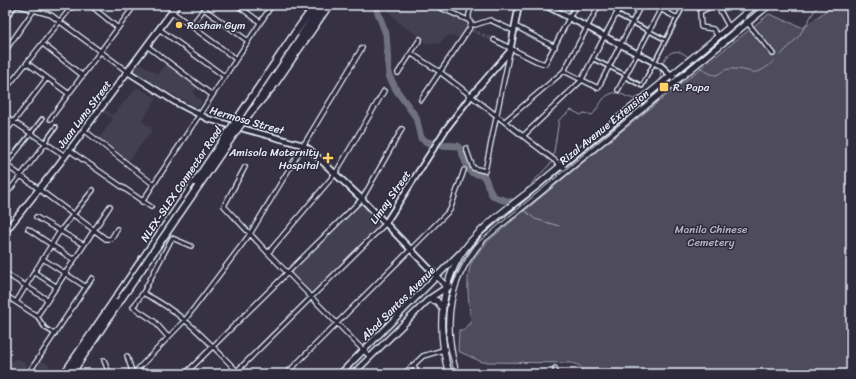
<svg xmlns="http://www.w3.org/2000/svg" width="856" height="379" font-family="Sriracha,sans-serif">
<style>
.built{fill:#433f51}
.green{fill:#4d4b5c;stroke:#9a9eaa}
.lines{fill:none;stroke-linecap:round;stroke-linejoin:round}
.stream{stroke:#a0a4af;stroke-width:1}
.river{stroke:#70717f;stroke-width:7}
.minor-tunnel{stroke:#514f5f;stroke-width:3.5;stroke-dasharray:3.5 2;stroke-linecap:butt}
.pedestrian-casing{stroke:#e8f1f8;stroke-width:5.5}
.minor-casing{stroke:#e8f1f8;stroke-width:6}
.tertiary-casing{stroke:#e8f1f8;stroke-width:8}
.secondary-casing{stroke:#e8f1f8;stroke-width:8}
.primary-casing{stroke:#e8f1f8;stroke-width:8}
.motorway-casing{stroke:#e8f1f8;stroke-width:9}
.pedestrian{stroke:#2f2a3d;stroke-width:2.5}
.minor{stroke:#2f2a3d;stroke-width:3.5}
.tertiary{stroke:#2f2a3d;stroke-width:4.5}
.secondary{stroke:#2f2a3d;stroke-width:5}
.primary{stroke:#2f2a3d;stroke-width:5.5}
.motorway{stroke:#2f2a3d;stroke-width:6}
.tram{stroke:#e8f1f8;stroke-width:1}
.motorway-bridge-casing{stroke:#e8f1f8;stroke-width:9;stroke-linecap:butt}
.motorway-bridge{stroke:#2f2a3d;stroke-width:6}
.poi-dot{fill:#ffd166;stroke:#2f2a3d;stroke-width:1.5}
.labels{text-anchor:middle;stroke-width:3;stroke-linejoin:round;paint-order:stroke}
.poi-label{font-size:11px;fill:#e8f1f8;stroke:#2f2a3d;text-anchor:start}
.street-label{font-size:11px;fill:#e8f1f8;stroke:#2f2a3d}
.park-label{font-size:11px;fill:#b2b7c1;stroke:#2f2a3d}
</style>
<rect width="100%" height="100%" fill="#363244"/>
<filter id="ink" filterUnits="userSpaceOnUse"><feTurbulence type="fractalNoise" baseFrequency=".025" numOctaves="2"/><feDisplacementMap in="SourceGraphic" scale="8" xChannelSelector="R" yChannelSelector="G"/><feConvolveMatrix kernelMatrix="1 2 1 2 8 2 1 2 1" color-interpolation-filters="sRGB"/></filter>
<g filter="url(#ink)">
<path class="built" d="M383 5H427L468 23 461 38 449 35 438 44 426 43 419 36 400 24Z
M138 62 158 74 165 64 197 87 193 94 202 101 198 108 132 72Z
M137 87 157 98 142 121 153 129 128 162 98 140 113 119 102 112 104 109 113 115Z
M362 202 382 225 312 294 290 272Z
M17 358 28 365 22 374H5V366Z
M42 361 49 365 43 374H33Z"/>
<path class="green" d="M833 5H851V374H585L580 366 572 363 482 362 458 351 459 330H465L467 325 471 324C470 308 465 283 470 267 473 257 482 249 488 241L603 146 769 14 804 28Z"/>
<g class="lines">
<path class="stream" d="M781 55 799 36 818 5
M662 64C668 51 677 47 688 57
M700 67C722 84 716 69 731 69 753 68 752 81 774 61
M553 158 559 120 571 110 581 115 584 113 592 115C599 108 601 98 610 94 620 89 628 101 637 98 645 96 654 86 660 81L661 68
M531 184 553 161
M517 198 528 187
M524 210 535 219 559 226"/>
<path class="river" d="M375 5 386 34 389 76 397 91 416 117 421 138 427 142 435 144
M438 145 458 146C465 154 465 166 471 172 474 174 480 174 484 176 494 197 486 196 512 202"/>
<path class="minor-tunnel" d="M472 30 494 40"/>
<defs>
<path id="pedestrian" d="M616 14 666 40
M5 20 16 5
M593 59 626 75
M625 77 642 86 684 5
M45 142 56 127
M20 147 42 119
M37 316 45 328 55 334"/>
<path id="minor" d="M16 5 51 15 128 72
M90 5 118 28
M125 5 131 10
M167 5 174 10
M237 5 260 22
M434 5 468 20
M653 5 677 18
M714 5 700 12 701 27 713 29 718 36
M717 5 729 27
M204 9 248 41
M172 12 236 59
M742 16 773 54
M471 24 475 25 490 20 514 31
M191 26 207 5
M515 26 555 47
M159 29 224 76
M494 40 536 61 545 64 576 5
M43 44 83 76
M147 46 212 95
M5 51 34 10
M412 54 440 72 567 170
M27 63 69 94
M564 71 598 88 641 5
M398 73 420 39
M5 90 73 5
M618 90 663 5
M421 100 469 29 471 24C467 17 469 12 473 5
M5 116 65 156
M50 119 135 5
M505 121 564 71 599 5
M84 130 153 184
M5 133 47 78
M523 136 581 81 621 5
M466 148 473 168 485 171 510 51
M69 150 151 207
M5 164 106 239H111L117 229
M5 166 20 147
M245 167 224 206 268 253 370 357
M5 196 46 143
M142 202 272 5
M36 217 84 245
M28 229 74 260
M268 253 335 174 384 91
M43 259 86 287
M34 272 57 287
M5 273 48 300
M143 293C185 314 208 342 240 374
M5 295 37 316 110 206
M16 302 60 231 93 190
M168 337 154 321 133 307 143 293 172 238 191 246
M127 356 133 374
M104 360 109 374
M414 365 417 374
M555 368 556 374
M28 374 92 278
M133 374 185 320 250 234 362 48
M185 374 362 199 402 129
M234 374 385 224
M286 374 450 210 464 170
M404 374 423 356 450 348
M471 374H476
M521 374 530 373"/>
<path id="tertiary" d="M545 5 661 66 677 81
M128 72 175 102 208 119 303 145 309 149 362 199 447 287
M385 224 446 129 471 96 510 51 519 5"/>
<path id="secondary" d="M5 232 59 164 177 5
M340 374 459 254
M353 374 429 299 447 287H454"/>
<path id="primary" d="M429 299 437 301 442 308
M449 374C438 334 438 295 459 257 475 230 514 204 539 184 610 124 685 66 755 5
M456 374C442 322 447 279 484 238L769 5"/>
<path id="motorway" d="M295 33 315 5
M256 101 322 5
M243 121 274 85 329 5
M64 374 195 182
M71 374 119 302"/>
</defs>
<use href="#pedestrian" class="pedestrian-casing"/>
<use href="#minor" class="minor-casing"/>
<use href="#tertiary" class="tertiary-casing"/>
<use href="#secondary" class="secondary-casing"/>
<use href="#primary" class="primary-casing"/>
<use href="#motorway" class="motorway-casing"/>
<use href="#pedestrian" class="pedestrian"/>
<use href="#minor" class="minor"/>
<use href="#tertiary" class="tertiary"/>
<use href="#secondary" class="secondary"/>
<use href="#primary" class="primary"/>
<use href="#motorway" class="motorway"/>
<path class="tram" d="M455 374C451 360 447 346 445 332 442 300 458 269 476 244L763 5"/>
<defs>
<path id="motorway-bridge" d="M195 182 295 33
M119 302 243 121"/>
</defs>
<use href="#motorway-bridge" class="motorway-bridge-casing"/>
<use href="#motorway-bridge" class="motorway-bridge"/>
</g>
</g>
<g class="poi-dot">
<circle cx="179" cy="25" r="4"/>
<rect x="659" y="82" width="10" height="10" rx="2"/>
<path d="M326 152h4v4h4v4h-4v4h-4v-4h-4v-4h4z"/>
</g>
<g class="labels">
<g class="poi-label">
<text x="187" y="29">Roshan Gym</text>
<text x="673" y="91">R. Papa</text>
<text x="319" y="156" text-anchor="end">Amisola Maternity<tspan x="319" dy="13">Hospital</tspan></text>
</g>
<g class="street-label">
<text transform="translate(84 114) rotate(-53)" y="4">Juan Luna Street</text>
<text transform="translate(247 120) rotate(16)" y="4">Hermosa Street</text>
<text transform="translate(604 127) rotate(-39)" y="4">Rizal Avenue Extension</text>
<text transform="translate(181 184) rotate(-56)" y="4">NLEX-SLEX Connector Road</text>
<text transform="translate(390 197) rotate(-55)" y="4">Limay Street</text>
<text transform="translate(398 303) rotate(-45)" y="4">Abad Santos Avenue</text>
</g>
<g class="park-label">
<text x="711" y="233">Manila Chinese<tspan x="711" dy="13">Cemetery</tspan></text>
</g>
</g>
<rect width="856" height="379" fill="none" stroke="#2f2a3d" stroke-width="20"/>
<rect x="10" y="10" width="836" height="359" fill="none" stroke="#e8f1f8" stroke-width="1.5" filter="url(#ink)"/>
</svg>
